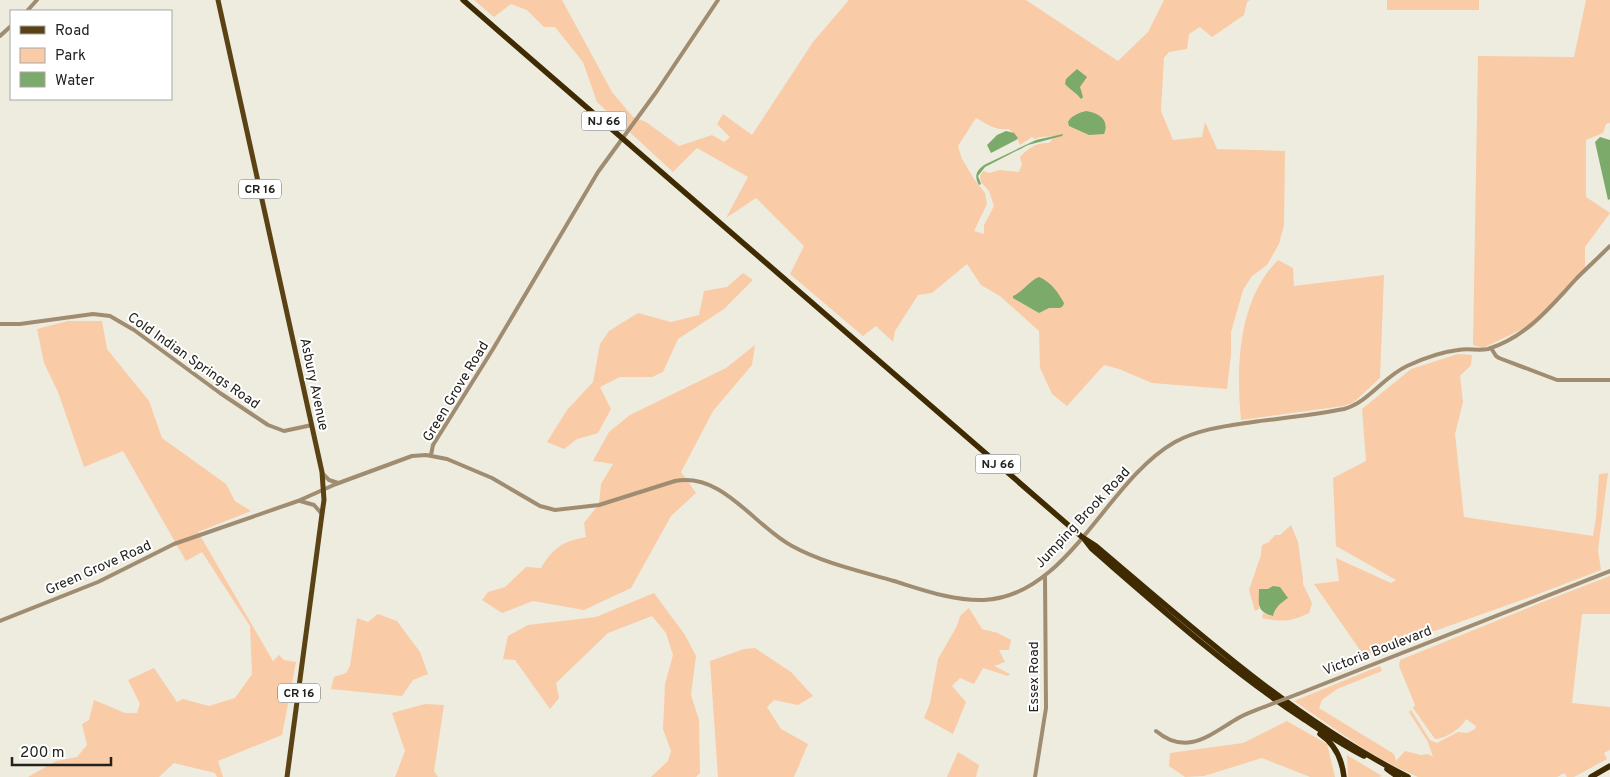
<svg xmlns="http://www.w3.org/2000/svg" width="1610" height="777" font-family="Overpass,sans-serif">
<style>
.green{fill:#f9cba7;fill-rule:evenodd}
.water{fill:#7caa6a}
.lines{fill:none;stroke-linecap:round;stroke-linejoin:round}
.minor{stroke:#a08d71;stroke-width:4}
.major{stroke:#5b4215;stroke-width:5}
.highway{stroke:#3f2a01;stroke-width:5.5}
.minor-bridge{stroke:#a08d71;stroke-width:4}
.labels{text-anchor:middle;stroke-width:4;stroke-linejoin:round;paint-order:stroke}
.shield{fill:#fff;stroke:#656462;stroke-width:1}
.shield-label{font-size:12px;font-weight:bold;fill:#23221e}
.street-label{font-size:14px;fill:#23221e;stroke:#fff}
</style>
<rect width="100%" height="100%" fill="#eeecdf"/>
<path class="green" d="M474 0H562L612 92 633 117 646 122 679 146 712 135 724 142 730 137 717 124 723 114 752 135 813 42 849 0H1026L1118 61 1148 32 1164 0H1250L1247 2 1244 15 1212 37 1200 27 1189 34 1187 49 1169 52 1164 58 1161 111 1173 140 1202 137 1205 122 1217 149 1285 151 1284 225 1279 244 1267 265 1252 276 1243 290 1231 332V354L1227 389 1152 383 1119 369 1104 365 1067 406 1052 394 1040 368 1039 331 1000 296 981 285 967 264 932 293 918 295 895 331 893 342 876 326 863 336 790 274 804 246 756 198 726 218 748 177 697 148 673 172 597 102 583 62 555 27H544L527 10 511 4 494 17ZM976 118C987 124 996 131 1009 129L1016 137 1020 145 1032 137 1035 139 1040 137 1055 136 1049 143C1037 142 1028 148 1020 157L1022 164 1019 172 1000 170 989 173 983 171 980 176 981 182 989 191 994 206 984 225V234L974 231 987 204 985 193 974 179 962 159 958 146Z
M1387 0H1479V10H1387Z
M1586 0H1610V123L1606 124 1603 133 1586 140V197L1610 213 1585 247V271L1535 323 1483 348 1473 345 1478 56 1574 57Z
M1278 260 1293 268 1294 286 1384 275 1380 378 1353 403 1343 406 1241 420C1236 367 1238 300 1278 260Z
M743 273 753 280 724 309 678 339 663 372 652 377H620L600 387 611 409 598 433 577 439 564 449 547 442 567 410 593 382 600 344 609 331 638 313 671 322 699 315 704 291 727 287Z
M68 321H102L107 349 149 401 162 438 226 484 235 501 251 511 198 532 273 661 279 655 284 660 296 662 282 735 218 761 223 777H217L215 773 174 763 159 777H28L56 761 77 757 87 745 82 724 89 720 94 700 125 713H137L140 704 128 680 154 668 177 702 183 699 209 706 235 698 252 674 250 626 202 552 186 561 123 451 84 467 58 392 44 363 37 329Z
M755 345 752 365 713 411 681 472 696 493 671 516 631 588 584 610 533 601 502 613 482 600 488 592 505 587 526 567 541 568C553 548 563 541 586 537L584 523 599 504 601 484 613 464 593 461 609 432 630 415 726 368Z
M1458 354 1472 355 1471 365 1460 376 1463 402 1455 434 1464 517 1593 536 1596 518 1599 474 1608 473 1598 550 1601 570 1533 596 1367 655 1360 650 1314 584 1339 581 1336 558 1391 583 1396 580 1336 546 1333 478 1366 461 1362 409 1411 369Z
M1291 525 1298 542 1303 579V584L1312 603 1309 613C1290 622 1283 622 1262 618L1263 613 1273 616 1274 610 1282 602 1268 589H1259V609L1255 611 1249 590 1261 555 1262 545 1269 542 1275 535H1280Z
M1610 576V614H1582L1572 703 1610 707V750L1604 753 1607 759 1574 777H1567L1564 773 1557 777H1418L1396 767 1367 751 1294 701 1380 666 1382 671 1337 689 1322 700 1319 708 1394 754 1396 761 1405 751 1421 755 1428 754 1433 757 1428 742 1409 712 1411 710 1430 740 1437 743 1458 732 1467 733 1475 729 1476 726 1466 719C1462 728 1445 739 1435 739L1413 708 1415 705 1399 666 1400 660 1545 601Z
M654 593 685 635 696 656 691 695 699 720 700 773 696 777H651L668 761 671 751 663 729 665 684 673 655 666 633 652 616 608 633 556 683 559 698 550 709 515 660 503 659 508 636 528 625 596 617Z
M969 608 982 629 998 633 1011 640 1009 650H999L1005 662 994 666 1010 674 1008 676 983 668 974 684 960 678 952 686 966 702 953 734 924 718 930 703 938 659 957 626 960 616Z
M378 614 397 621 420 652 428 674 413 680 402 696 331 689 334 677 346 673 350 666 357 618 368 622Z
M755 648 791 672 813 696 798 705 774 700 767 707 781 729 808 744 794 777H718L710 661 744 649Z
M425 704 444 705 434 771 438 777H395L405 751 392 713Z
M1287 721 1327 744 1335 777H1310L1262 758 1204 776 1185 777 1169 766 1170 753 1243 743Z
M958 752 979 765 976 777H947Z
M1347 755 1382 776 1379 777H1348Z"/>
<path class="water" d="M1077 69 1087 77 1080 87 1083 97 1081 99C1077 93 1070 90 1065 84L1066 79Z
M1086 111C1099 113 1110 120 1104 134L1089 135 1069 126 1068 122C1072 115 1079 113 1086 111Z
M1006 131 1014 133 1018 138 1016 140 991 153 987 145 997 135Z
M1063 134 1062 136 1028 145 985 167 978 176 981 184 979 185C974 176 976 171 984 165L1036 140Z
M1600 137 1610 140V199L1608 200 1595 142Z
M1039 277C1051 282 1058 292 1064 303L1063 306 1060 308H1049L1039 313 1013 298V296C1024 291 1029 281 1039 277Z
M1273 586 1280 587 1288 598C1281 603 1275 607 1273 616 1256 611 1259 605 1259 589H1268Z"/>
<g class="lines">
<path class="minor" d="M27 11 37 0
M0 36 11 26
M0 324H20L93 314 110 316 134 330 220 393 268 425 284 431 312 425
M1491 348 1496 356 1499 358 1557 380H1610
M431 455 433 445 493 349 598 172 657 91 718 0
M322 473 329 480 338 483
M300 501 314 505 322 514
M0 621 98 582 174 544 298 501 336 484 412 456 426 455 447 459 492 478 540 506 555 510 599 505 675 481C723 472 754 526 792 546 823 563 860 571 894 581 923 590 953 601 984 600 1069 596 1106 481 1175 442 1199 429 1226 426 1253 422 1283 418 1314 415 1344 409 1369 402 1383 377 1407 366 1422 359 1441 352 1458 350 1468 348 1479 351 1488 349 1528 336 1550 307 1577 278 1588 267 1599 257 1610 246
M1298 694 1610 571
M1156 731C1186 756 1208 736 1235 720 1244 714 1254 711 1264 707
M1035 777 1046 708 1045 576"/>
<path class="major" d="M218 0 322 472 324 500 322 514 287 777"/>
<path class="highway" d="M463 0 1082 537 1096 546C1195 630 1292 718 1408 777
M1085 540 1092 549C1160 608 1227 668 1302 718 1322 731 1342 745 1364 756
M1320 734C1335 744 1342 759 1344 777
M1387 769 1398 777
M1591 777 1610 766"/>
<path class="minor-bridge" d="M1264 707 1298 694"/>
</g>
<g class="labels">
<g class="shield">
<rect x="581.5" y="111.5" width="45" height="19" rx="4"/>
<rect x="239" y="179.5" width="42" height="19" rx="4"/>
<rect x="975.5" y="454.5" width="45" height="19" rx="4"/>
<rect x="278" y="683.5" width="42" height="19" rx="4"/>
</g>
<g class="shield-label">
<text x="604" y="125">NJ 66</text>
<text x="260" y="193">CR 16</text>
<text x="998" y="468">NJ 66</text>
<text x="299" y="697">CR 16</text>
</g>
<g class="street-label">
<text transform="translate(194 360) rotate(35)" y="5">Cold Indian Springs Road</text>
<text transform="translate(315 384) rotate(78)" y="5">Asbury Avenue</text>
<text transform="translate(455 391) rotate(-59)" y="5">Green Grove Road</text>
<text transform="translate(1082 517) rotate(-47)" y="5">Jumping Brook Road</text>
<text transform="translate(98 567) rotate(-24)" y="5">Green Grove Road</text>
<text transform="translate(1377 650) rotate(-21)" y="5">Victoria Boulevard</text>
<text transform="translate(1033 677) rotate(-90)" y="5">Essex Road</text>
</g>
</g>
<rect x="10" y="10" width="162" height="90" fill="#ffffff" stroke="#a7a7a5"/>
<rect x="20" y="26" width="25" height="8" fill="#5b4215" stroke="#a7a7a5"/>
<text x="55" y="35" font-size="15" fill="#23221e">Road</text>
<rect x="20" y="48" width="25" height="15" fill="#f9cba7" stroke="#a7a7a5"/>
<text x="55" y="60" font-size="15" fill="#23221e">Park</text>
<rect x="20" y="72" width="25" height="15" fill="#7caa6a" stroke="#a7a7a5"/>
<text x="55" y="85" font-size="15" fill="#23221e">Water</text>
<path d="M12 757v8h99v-8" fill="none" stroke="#23221e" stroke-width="2.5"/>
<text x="20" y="757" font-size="15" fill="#23221e" stroke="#ffffff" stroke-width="4" paint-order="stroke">200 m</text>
</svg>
